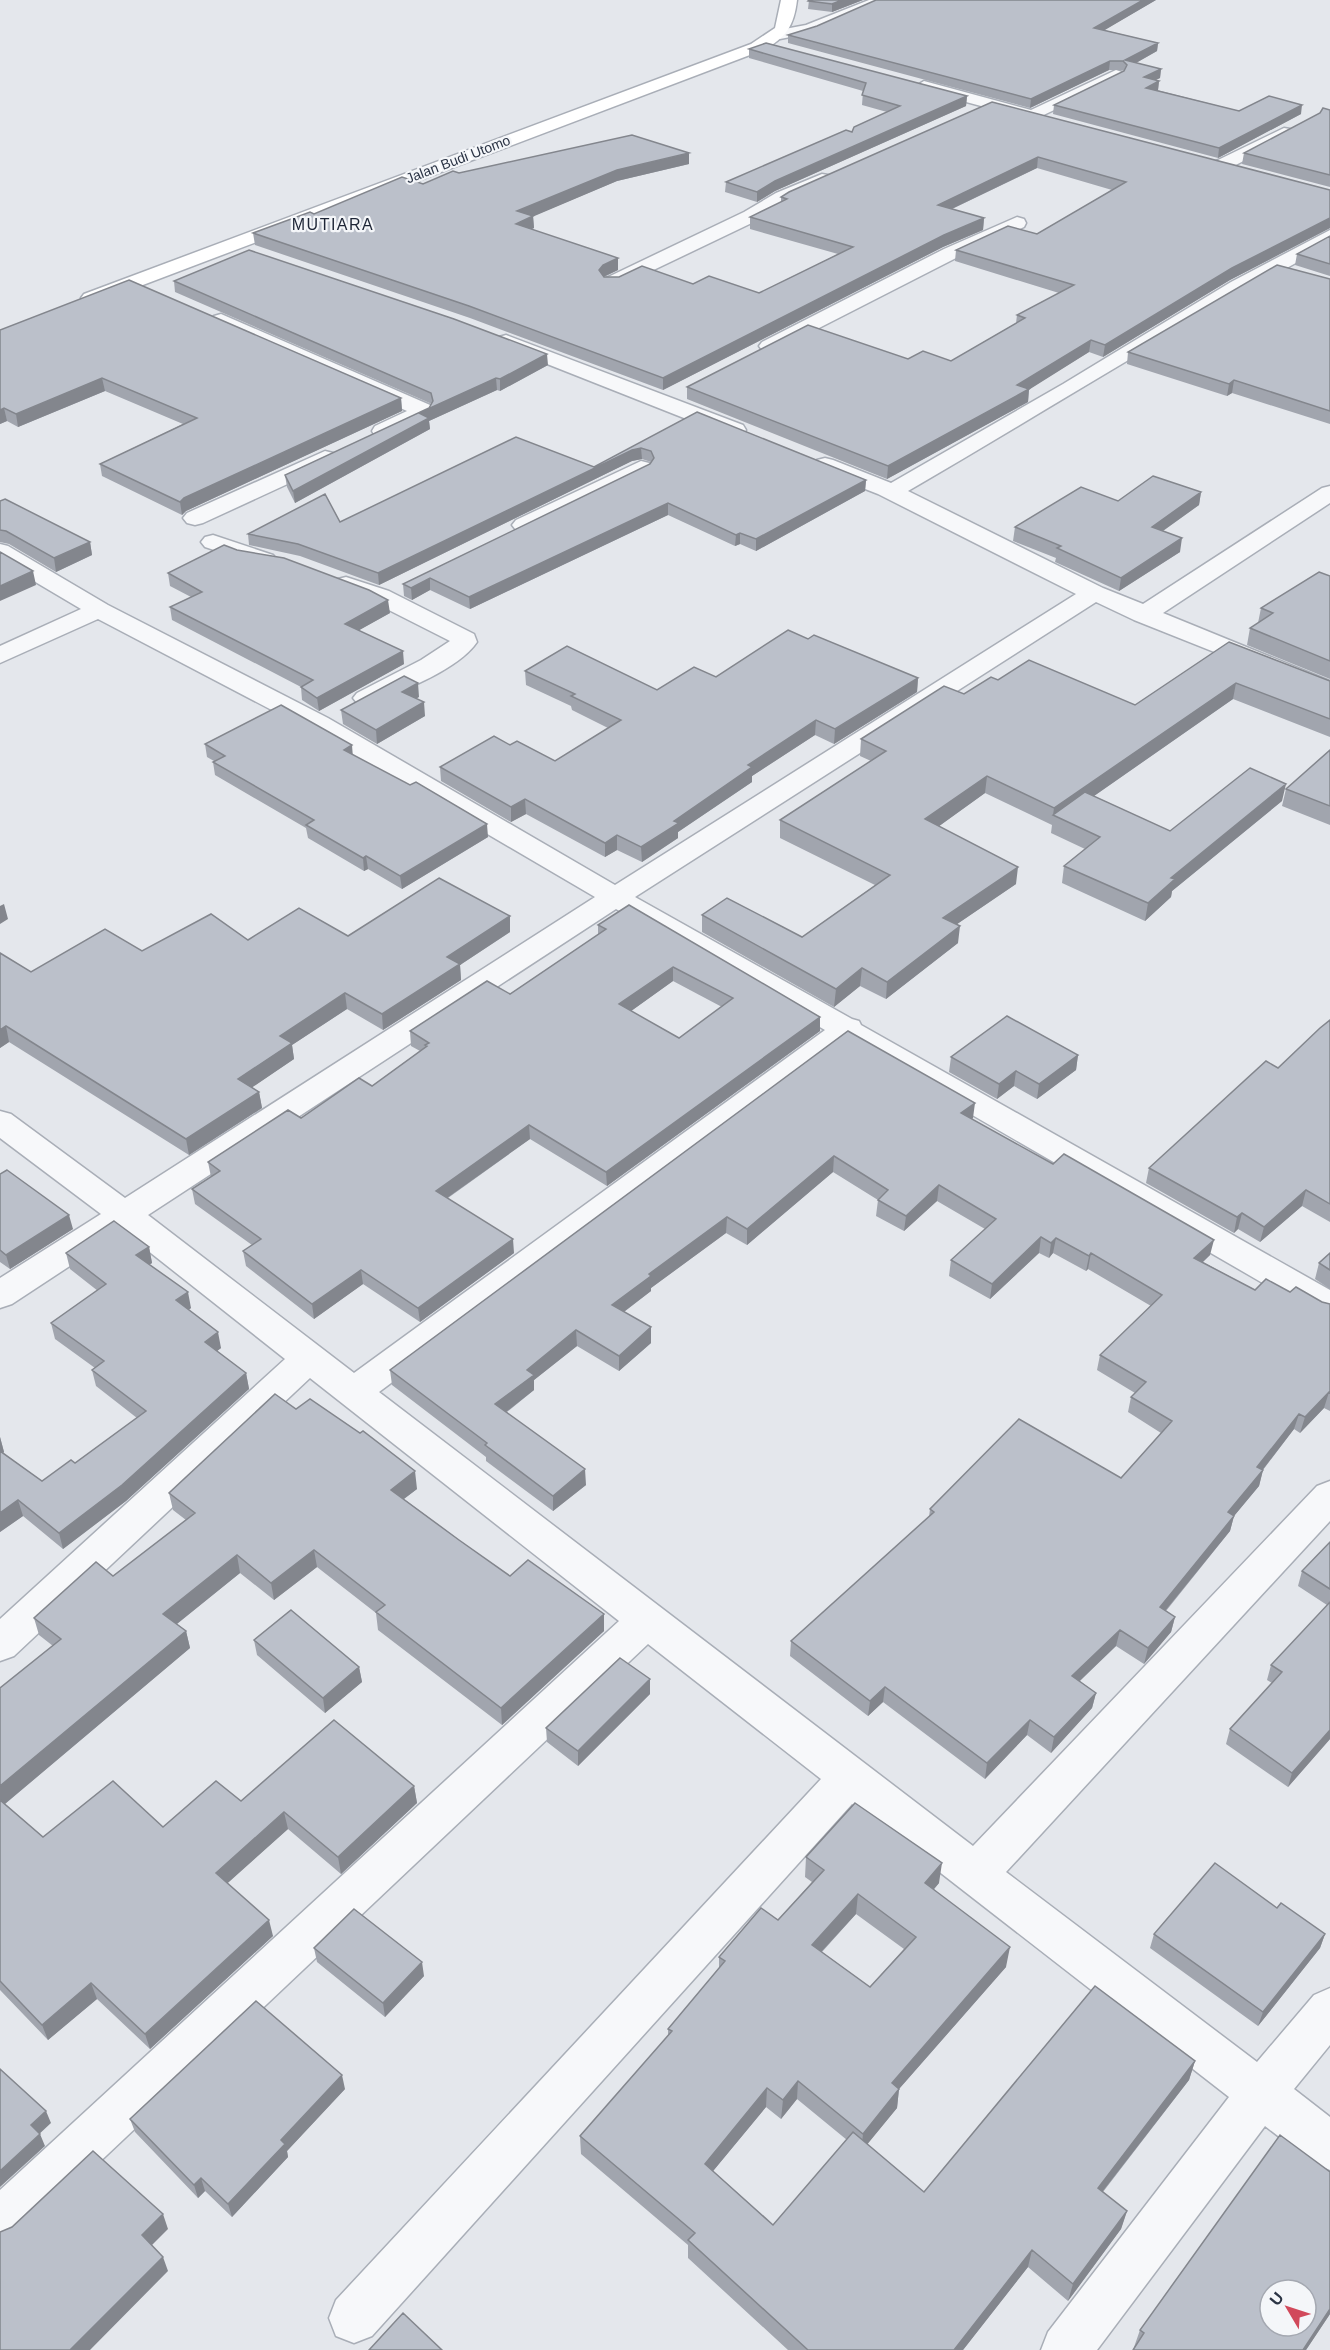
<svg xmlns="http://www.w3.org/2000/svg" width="1330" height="2350" font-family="Arial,sans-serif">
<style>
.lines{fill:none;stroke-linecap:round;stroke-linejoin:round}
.street-casing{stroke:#a9aeb7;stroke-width:3}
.secondary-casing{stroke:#a9aeb7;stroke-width:3}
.street{fill:#f7f8fa;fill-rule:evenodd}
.secondary{fill:#fff;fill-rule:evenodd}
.wall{fill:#a1a5ae;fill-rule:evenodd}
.shaded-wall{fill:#83868d}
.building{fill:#bbc0ca;stroke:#83868d;stroke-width:1.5;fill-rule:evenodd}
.labels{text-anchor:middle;stroke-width:4.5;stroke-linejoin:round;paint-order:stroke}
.far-street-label{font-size:14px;fill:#2b3445;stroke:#f4f6f9}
.far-quarter-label{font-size:16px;letter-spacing:1.5px;fill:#1d2536;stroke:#f4f6f9}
</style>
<rect width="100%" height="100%" fill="#e4e7ec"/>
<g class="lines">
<defs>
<path id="street" d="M869 0H890L887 3 816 32 780 39 772 34 774 31 806 25Z
M1116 70 1122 72 1124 75 1122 78 1033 120 918 89 916 86 924 81 1031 110Z
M1284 128 1290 129 1293 133 1290 137 1228 169H1216L1213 165 1216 161Z
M822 174 828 175 831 179 828 183 788 201 758 220 618 287H604L601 283 604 279 744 212 776 193Z
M1017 217 1024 219 1026 223 1024 227 958 257 776 350H762L759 346 762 342 944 249Z
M1330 230V244C1187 322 1049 409 908 491L1103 588 1143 604 1322 488 1330 486V503L1163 613 1330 681V698L1134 620 1096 602 635 897 852 1019 859 1021 861 1025 1330 1290V1319L1318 1315 848 1043 379 1392 973 1846 1317 1486 1330 1481V1521L1006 1872 1257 2062 1314 1995 1330 1988V2045L1294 2089 1330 2117V2170L1313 2163 1265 2126 1097 2350H1041L1048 2332 1229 2097 852 1804 372 2336 354 2343 336 2336 329 2318 336 2300 821 1779 648 1644 17 2240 0 2247V2190L619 1621 310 1378 14 1656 0 1661V1619L285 1359 123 1231 12 1304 0 1308V1278L101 1214 0 1138V1111L11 1114 125 1198 595 897 310 730 98 619 0 663V646L81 609 0 561V544L8 546 108 605 328 718 615 885 1076 594 878 494 817 470 814 465 817 460 825 458 833 460 891 483 1063 384 1231 282ZM616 909 825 1030 354 1373 148 1215Z
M221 314 430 405 432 413 429 418C413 425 393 440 375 436L372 431 375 426 407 411 214 324 211 320 214 316Z
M506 335 743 425 746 430 743 435 735 437 727 435 499 345 496 341 499 337Z
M325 451 333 453 336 458 333 463 203 523 195 525 187 523 183 518 187 513Z
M641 461 649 463 652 468 649 473 532 530 524 532 516 530 512 525 516 520Z
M213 535 273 555 277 560 273 565 265 567 205 547 201 542 205 537Z
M346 577 389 591 474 634 477 642C459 669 405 689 375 703L366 706 357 703 353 698 357 693 421 660 450 641 371 601 338 589 334 584 338 579Z"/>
<path id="secondary" d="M781 0H797C794 26 786 38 763 50L98 302H84L81 298 84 294 751 44 775 28Z"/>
</defs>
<use href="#street" class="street-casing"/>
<use href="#secondary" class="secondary-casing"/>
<use href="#street" class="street"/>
<use href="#secondary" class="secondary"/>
</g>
<path class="wall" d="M809 0H863L832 12 808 9Z
M1156 0 1104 30 1158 43 1157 51 1136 63 1161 69 1160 78 1155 80 1159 81 1158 90H1157L1239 111 1301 114 1218 158 1053 114 1054 105 1124 71 1122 70H1109L1030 108 788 43V35L817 26Z
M749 49 967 96 966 106 775 191 757 202 725 192 726 182 852 132 887 112 862 105 863 91 749 58Z
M992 102 1330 190V228L1230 280 1103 357 1089 352 1029 389 1028 402 887 479 687 399V387L908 359 951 361 1016 323 1017 315 1059 293 955 261 956 250 1037 234 1112 190 1037 168 952 209 984 218 983 230 943 247 663 390 470 318 255 245 253 233 314 214 423 184 459 173 689 164 617 181 533 216 534 228 532 229 618 270 604 277 693 284 759 293 838 254 750 229V217L781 202V197Z
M1330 110V187L1242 164 1244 153Z
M1330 236V276L1295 265 1297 254Z
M1330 279V424L1232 393 1227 396 1127 364 1128 352Z
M174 281 548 365 500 391 497 390 429 421 430 429 295 503 287 487 285 475 429 408 432 404 175 292Z
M0 330 401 398 402 411 186 511 182 515 102 476 100 464 183 424 105 391 18 427 7 421 0 424Z
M697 412 866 480 865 491 756 551 740 544 735 546 668 515 470 609 430 590 412 600 404 596 403 584 650 464 651 462 642 459 632 461 379 585 300 556 249 545 248 534 340 522 594 467Z
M1201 492 1199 505 1163 531 1180 552 1119 591 1055 562 1056 558 1013 541 1015 527 1118 501Z
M0 501 90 542 92 555 56 572 9 544 0 542Z
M168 573 390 613 359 630 404 664 319 711 302 700 301 687 172 620 170 607 191 597 170 586Z
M1330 576V679L1247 645 1250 628 1258 623 1261 608Z
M808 639 918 678 917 692 834 744 815 735 752 776V782L678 832V838L642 862 617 850 605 857 526 814 511 822 441 781 440 767 510 745 555 761 608 728 572 710 571 706 526 685 525 671 657 690 716 677Z
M1229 642 1330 681V737L1233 699 1094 796 1170 831 1282 801 1172 891 1171 897 1145 921 1062 883 1064 866 1085 849 1051 833 1052 825 985 793 939 826 1016 884 957 924 958 943 886 999 860 986 834 1007 702 932V915L802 937 875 885 780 838V820L871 761 860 756 861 739 998 680 1135 705Z
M419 697 416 698 425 716 377 744 343 724 341 710Z
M205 744 353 755 488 837 402 889 368 869 364 871 308 838 306 828 215 775 213 762 214 761 207 757Z
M1330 750V825L1282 806 1286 789Z
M598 925 820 1031 607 1186 530 1139 448 1198 514 1253 420 1322 363 1284 314 1319 246 1266 243 1251 252 1245 195 1204 192 1189 211 1177 208 1162 301 1118 372 1086 420 1051 411 1046 410 1031 510 994 598 935ZM673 981 722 1007 679 1038 631 1011Z
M510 932 460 965 461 980 383 1030 347 1009 292 1045 294 1059 252 1087 259 1092 262 1108 189 1155 9 1042 0 1048V953L31 972 142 951 248 940 348 936Z
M1330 1020V1222L1302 1206 1260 1242 1238 1229 1234 1233 1146 1183 1149 1168 1278 1068Z
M848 1031 973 1118 972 1119 1210 1255 1203 1262 1255 1290 1290 1292 1330 1304V1411L1324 1408 1300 1433 1294 1429 1263 1470 1259 1486 1234 1516 1230 1531 1166 1611 1175 1617 1171 1632 1144 1664 1116 1646 1080 1681 1096 1693 1092 1708 1051 1753 1027 1735 985 1779 883 1702 868 1716 790 1656 791 1641 929 1517 930 1509 1121 1478 1161 1433 1128 1412 1131 1397 1135 1393 1097 1370 1100 1355 1151 1306 1088 1269 1086 1271 1053 1253 1049 1258 1039 1253 990 1299 949 1276 951 1260 985 1229 937 1201 904 1231 876 1216 878 1200 833 1172 747 1245 726 1233 651 1288V1291L624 1312 651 1327V1343L619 1371 577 1346 534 1380V1390L507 1412 586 1485 553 1511 486 1461V1457L392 1385 390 1370Z
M1078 1055 1076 1070 1037 1099 1014 1086 997 1099 949 1072 951 1057Z
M0 1174 73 1229 10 1269 0 1262Z
M149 1247 152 1263 149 1265 191 1308 188 1310 221 1348 217 1351 246 1373 249 1389 126 1501 63 1549 23 1516 0 1532V1437L4 1452 3 1453 42 1481 75 1463 137 1418 96 1386 92 1370 95 1368 55 1339 51 1323 98 1291 70 1269 66 1253Z
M1330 1253V1289L1315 1279 1319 1263Z
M296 1409 417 1489 404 1499 459 1540 510 1576 604 1614V1631L502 1725 378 1630 376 1613 317 1567 274 1600 240 1573 177 1624 186 1631 190 1648 5 1804 43 1837 163 1827 241 1801 414 1786 417 1803 341 1874 288 1829 227 1883 273 1936 150 2049 97 1999 48 2040 0 1990V1688L53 1646 39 1635 34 1618 113 1576 186 1520 173 1510 169 1493Z
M1330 1542V1739L1288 1787 1226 1744 1230 1729 1272 1683 1267 1680 1271 1665 1327 1605 1298 1586 1302 1571Z
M254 1640 359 1667 362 1682 325 1713 257 1655Z
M650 1679V1694L578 1766 547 1742 546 1728Z
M806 1857 939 1883 934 1889 1006 1967 899 2089 897 2108 867 2144 924 2192 1195 2061 1189 2080 1103 2192 1127 2211 1121 2229 1068 2301 1028 2267 963 2350H788L688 2258V2245L581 2154 580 2136 668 2036V2029L719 1968V1957L778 1920 812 1882 805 1877ZM856 1914 904 1949 870 1987 822 1952ZM797 2099 847 2140 773 2225 713 2171 766 2107 781 2119Z
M1277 1908 1325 1934 1320 1948 1258 2026 1150 1948 1154 1934Z
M314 1948 424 1976 385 2017 317 1962Z
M345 2089 287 2151 288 2157 232 2217 205 2191 198 2198 135 2132 130 2119Z
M1330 2172V2314L1306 2350H1133L1140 2330Z"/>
<path class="shaded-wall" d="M842 0H863L832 12V4Z
M1143 0H1156L1093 37 1094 28Z
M1158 43 1157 51 1127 68V65L1125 60Z
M1110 61 1109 70 1030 108 1031 99Z
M1161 69 1160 78 1143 86 1144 77Z
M1159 81 1158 90 1145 97 1146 88Z
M967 96 966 106 775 191 757 202V192L775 181Z
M1302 105 1301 114 1218 158 1219 148Z
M689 153V164L617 181 518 223 517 211 617 170Z
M1038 157 1037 168 937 216 938 205Z
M533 216 534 228 517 235 516 224Z
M984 218 983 230 943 247 663 390V378L944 235Z
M1330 218V228L1230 280 1103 357 1105 345 1232 268Z
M618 258V270L603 277 599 270 603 265Z
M1091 340 1089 352 1027 391 1029 389 1028 402 887 479 888 466 1017 385Z
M547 354 548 365 500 391V379Z
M102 378 105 391 18 427 16 414Z
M496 378 497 390 429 421 430 429 295 503 293 491 419 413Z
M1234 380 1232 393 1227 396 1229 384Z
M401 398 402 411 186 511 182 515 180 502 184 498Z
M4 408 7 421 0 424V410Z
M641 448 642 459 632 461 379 585 378 573 632 450Z
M866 480 865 491 756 551V539Z
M1201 492 1199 505 1150 540 1152 527Z
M668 503V515L470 609 469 597Z
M740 533V544L735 546 736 535Z
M1182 538 1180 552 1119 591 1121 578Z
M90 542 92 555 56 572 54 558Z
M33 571 36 585 0 601V586Z
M430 578V590L412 600 411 588Z
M388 600 390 613 347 637 345 624Z
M403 651 404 664 319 711 317 698Z
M918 678 917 692 834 744 835 729Z
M418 683 419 697 404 706 402 692Z
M1236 683 1233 699 1061 819 1053 815 1054 808Z
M424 702 425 716 377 744 376 730Z
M816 720 815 735 752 776V782L678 832V838L642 862 641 847 674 821 748 765Z
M352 745 353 758 344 750Z
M987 776 985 793 924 837 925 819Z
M1286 784 1282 801 1172 891 1171 897 1145 921 1148 903 1171 878Z
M525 799 526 814 511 822V807Z
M487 824 488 837 402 889 400 876Z
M617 835V850L605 857V843Z
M366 856 368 869 364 871 363 858Z
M1018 867 1016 884 941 935 943 918Z
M4 904 8 919 0 924V906Z
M510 916V932L460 965 461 980 383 1030 382 1014 447 957Z
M960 926 958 943 886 999 887 982Z
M673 967V981L620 1019 619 1004Z
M862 968 860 986 834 1007 836 989Z
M345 993 347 1009 292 1045 294 1059 241 1095 238 1079 280 1036Z
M820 1017V1031L607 1186 606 1172Z
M6 1026 9 1042 0 1048V1030Z
M1078 1055 1076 1070 1037 1099 1039 1084Z
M1016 1071 1014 1086 997 1099 999 1084Z
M259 1092 262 1108 189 1155 186 1139Z
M975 1103 973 1118 959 1129 961 1113Z
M529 1125 530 1139 437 1205 436 1191Z
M834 1156 833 1172 747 1245V1229Z
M939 1185 937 1201 904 1231 906 1216Z
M1306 1190 1302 1206 1260 1242 1264 1227Z
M1242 1213 1238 1229 1234 1233 1237 1217Z
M69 1215 73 1229 10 1269 6 1255Z
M727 1217 726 1233 651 1288V1291L613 1320 612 1305 649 1274Z
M1041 1237 1039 1253 990 1299 992 1284Z
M1056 1238 1053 1253 1049 1258 1051 1243Z
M513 1239 514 1253 420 1322 418 1308Z
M1214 1240 1210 1255 1191 1273 1194 1258Z
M149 1247 152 1263 139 1271 136 1255Z
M1091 1253 1088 1269 1086 1271 1089 1256Z
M361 1270 363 1284 314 1319 312 1304Z
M188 1292 191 1308 179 1317 176 1300Z
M651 1327V1343L619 1371V1356Z
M576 1330 577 1346 534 1380V1390L497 1419 495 1404 527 1370Z
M218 1332 221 1348 208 1358 205 1342Z
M246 1373 249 1389 126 1501 63 1549 59 1533Z
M1329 1392 1324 1408 1300 1433 1305 1417Z
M1299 1414 1294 1429 1257 1477 1263 1470 1259 1486 1224 1528 1228 1512 1257 1467Z
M0 1437 4 1452 0 1455Z
M585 1469 586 1485 553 1511V1496Z
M415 1471 417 1489 393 1507 391 1490Z
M18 1500 23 1516 0 1532V1513Z
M1234 1516 1230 1531 1156 1622 1160 1607Z
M314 1550 317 1567 274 1600 271 1583Z
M237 1555 240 1573 168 1631 163 1614Z
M604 1614V1631L502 1725 501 1708Z
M1175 1617 1171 1632 1144 1664 1148 1648Z
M1120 1630 1116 1646 1069 1691 1072 1676Z
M186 1631 190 1648 0 1808V1786Z
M359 1667 362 1682 325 1713 323 1698Z
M650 1679V1694L578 1766V1751Z
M885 1687 883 1702 868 1716 870 1701Z
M1096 1693 1092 1708 1051 1753 1054 1737Z
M1030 1720 1027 1735 985 1779 987 1763Z
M1330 1730V1739L1288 1787 1292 1773Z
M414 1786 417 1803 341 1874 338 1857Z
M284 1812 288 1829 220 1890 216 1873Z
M942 1863 939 1883 923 1902 925 1883Z
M858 1894 856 1914 810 1964 812 1945Z
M269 1920 273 1936 150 2049 145 2034Z
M1325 1934 1320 1948 1258 2026 1263 2012Z
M1010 1947 1006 1967 899 2089 897 2108 861 2152 863 2134 892 2083Z
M422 1962 424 1976 385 2017 383 2003Z
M91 1983 97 1999 48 2040 42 2025Z
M1195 2061 1189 2080 1092 2205 1098 2188Z
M342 2075 345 2089 287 2151 288 2157 232 2217 228 2204 281 2140Z
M798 2081 797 2099 781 2119 783 2100Z
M767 2088 766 2107 704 2182 705 2164Z
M46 2111 51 2123 36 2137 31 2125Z
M40 2134 45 2146 0 2187V2171Z
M201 2178 205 2191 198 2198 194 2185Z
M1127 2211 1121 2229 1068 2301 1073 2284Z
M163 2214 168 2229 147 2250 142 2235Z
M1032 2250 1028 2267 963 2350H954Z
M163 2257 168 2271 90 2350H70Z
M1330 2309V2314L1306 2350H1303Z"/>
<path class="building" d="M809 0H842L832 4 808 1Z
M876 0H1143L1094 28 1158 43 1125 60 1161 69 1144 77 1159 81 1146 88 1239 111 1269 96 1302 105 1219 148 1054 105 1124 71 1127 65 1123 61H1110L1031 99 788 35 817 26Z
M766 43 967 96 775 181 757 192 726 182 846 130 852 132 854 127 900 106 862 95 866 83 749 49Z
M992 102 1330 190V218L1232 268 1105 345 1091 340 1017 385 1029 389 888 466 687 387 808 325 908 359 923 351 951 361 1025 318 1017 315 1074 285 956 250 1008 226 1037 234 1126 182 1038 157 938 205 984 218 944 235 663 378 469 306 253 233 310 212 314 214 402 177 423 184 453 171 459 173 632 135 689 153 617 170 517 211 533 216 516 224 618 258 603 265 599 270 604 277H619L642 266 693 284 709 276 759 293 853 247 750 217 787 199 781 197 789 192Z
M1323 108 1330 110V175L1244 153 1320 113Z
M1330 236V264L1297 254Z
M249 250 454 319 547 354 500 379 496 378 419 413 429 418 293 491 285 475 429 408 433 401 431 393 174 281Z
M1277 265 1330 279V411L1234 380 1229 384 1128 352Z
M129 280 401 398 184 498 180 502 100 464 197 418 102 378 16 414 4 408 0 410V330Z
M697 412 866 480 756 539 740 533 736 535 668 503 469 597 430 578 411 588 403 584 650 464 654 458 651 451 641 448 632 450 378 573 298 544 248 534 325 494 340 522 516 437 594 467Z
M1153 476 1201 492 1152 527 1182 538 1121 578 1057 548 1061 546 1015 527 1081 487 1118 501Z
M5 499 90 542 54 558 6 531 0 530V501Z
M224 545 237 550 284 558 369 590 388 600 345 624 403 651 317 698 301 687 313 680 170 607 202 592 168 573Z
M0 552 33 571 0 586Z
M1319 572 1330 576V661L1250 628 1273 613 1261 608Z
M788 630 808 639 814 635 918 678 835 729 816 720 748 765 752 767 674 821 679 823 641 847 617 835 605 843 525 799 511 807 440 767 494 736 510 745 517 741 555 761 621 720 571 696 575 694 525 671 567 646 657 690 694 667 716 677Z
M1229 642 1330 681V719L1236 683 1054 808 987 776 925 819 1018 867 943 918 960 926 887 982 862 968 836 989 702 915 727 898 802 937 890 875 780 820 886 751 861 739 944 686 964 694 991 677 998 680 1029 660 1135 705Z
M404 676 418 683 402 692 424 702 376 730 341 710Z
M281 705 352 745 344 750 410 785 416 782 487 824 400 876 366 856 363 858 306 825 314 820 213 762 225 756 205 744Z
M1330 750V806L1286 789Z
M1250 768 1286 784 1171 878 1175 879 1148 903 1064 866 1100 837 1053 815 1085 792 1170 831Z
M439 878 510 916 447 957 460 964 382 1014 345 993 280 1036 292 1043 238 1079 259 1092 186 1139 6 1026 0 1030V953L31 972 105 929 142 951 211 914 248 940 299 908 348 936Z
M629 905 820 1017 606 1172 529 1125 436 1191 513 1239 418 1308 361 1270 312 1304 243 1251 261 1239 192 1189 220 1171 208 1162 288 1110 301 1118 359 1078 372 1086 427 1046 425 1045 429 1043 410 1031 487 981 510 994 606 929 598 925ZM673 967 733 998 679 1038 619 1004Z
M1007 1016 1078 1055 1039 1084 1016 1071 999 1084 951 1057Z
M1330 1020V1204L1306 1190 1264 1227 1242 1213 1237 1217 1149 1168 1266 1061 1278 1068 1320 1028Z
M848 1031 975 1103 961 1113 1053 1164 1064 1154 1214 1240 1194 1258 1255 1290 1266 1279 1290 1292 1296 1287 1322 1302 1330 1304V1393L1329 1392 1305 1417 1299 1414 1257 1467 1263 1470 1228 1512 1234 1516 1160 1607 1175 1617 1148 1648 1120 1630 1072 1676 1096 1693 1054 1737 1030 1720 987 1763 885 1687 870 1701 791 1641 934 1512 930 1509 1019 1419 1121 1478 1172 1421 1131 1397 1146 1382 1100 1355 1162 1295 1091 1253 1089 1256 1056 1238 1051 1243 1041 1237 992 1284 951 1260 996 1219 939 1185 906 1216 878 1200 888 1190 834 1156 747 1229 727 1217 649 1274 651 1276 612 1305 651 1327 619 1356 576 1330 527 1370 534 1375 495 1404 585 1469 553 1496 485 1445 487 1443 390 1370Z
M7 1170 69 1215 6 1255 0 1250V1174Z
M114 1221 149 1247 136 1255 188 1292 176 1300 218 1332 205 1342 246 1373 122 1485 59 1533 18 1500 0 1513V1451L42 1481 71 1460 75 1463 146 1411 92 1370 104 1361 51 1323 106 1284 66 1253Z
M1330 1253V1270L1319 1263Z
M275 1394 296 1409 310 1399 360 1433 363 1431 415 1471 391 1490 459 1540 510 1576 528 1560 604 1614 501 1708 376 1612 385 1605 314 1550 271 1583 237 1555 163 1614 186 1631 0 1786V1688L61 1639 34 1618 96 1562 113 1576 195 1513 169 1493Z
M1330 1542V1589L1302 1571Z
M1330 1602V1730L1292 1773 1230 1729 1282 1672 1271 1665Z
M291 1610 359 1667 323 1698 254 1640Z
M620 1658 650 1679 578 1751 546 1728Z
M334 1720 414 1786 338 1857 284 1812 216 1873 269 1920 145 2034 91 1983 42 2025 0 1981V1800L43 1837 113 1781 163 1827 216 1781 241 1801Z
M855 1803 942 1863 925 1883 1010 1947 892 2083 899 2089 863 2134 798 2081 783 2100 767 2088 705 2164 773 2225 853 2132 924 2192 1095 1986 1195 2061 1098 2188 1127 2211 1073 2284 1032 2250 954 2350H808L688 2240 695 2233 580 2136 672 2031 668 2029 725 1961 719 1957 761 1908 778 1920 824 1870 806 1857ZM858 1894 916 1937 870 1987 812 1945Z
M1215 1863 1277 1908 1281 1903 1325 1934 1263 2012 1154 1934Z
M354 1909 422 1962 383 2003 314 1948Z
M256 2001 342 2075 281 2140 285 2144 228 2204 201 2178 194 2185 130 2119Z
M0 2069 46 2111 31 2125 40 2134 0 2171Z
M1280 2135 1330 2172V2309L1303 2350H1133L1144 2333 1140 2330ZM1270 2290H1306V2326H1270Z
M93 2151 163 2214 142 2235 163 2257 70 2350H0V2232L12 2227Z
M403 2313 442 2350H369Z"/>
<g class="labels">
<g class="far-street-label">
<text transform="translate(458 159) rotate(-21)" y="5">Jalan Budi Utomo</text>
</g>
<g class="far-quarter-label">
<text x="333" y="230">MUTIARA</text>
</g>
</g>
<g transform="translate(1288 2308) rotate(309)"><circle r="28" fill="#f4f6f9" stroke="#a4a8b1" stroke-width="1.5"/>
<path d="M0-4.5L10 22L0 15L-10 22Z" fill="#d1495b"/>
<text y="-9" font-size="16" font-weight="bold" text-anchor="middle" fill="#2b3445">U</text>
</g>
</svg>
